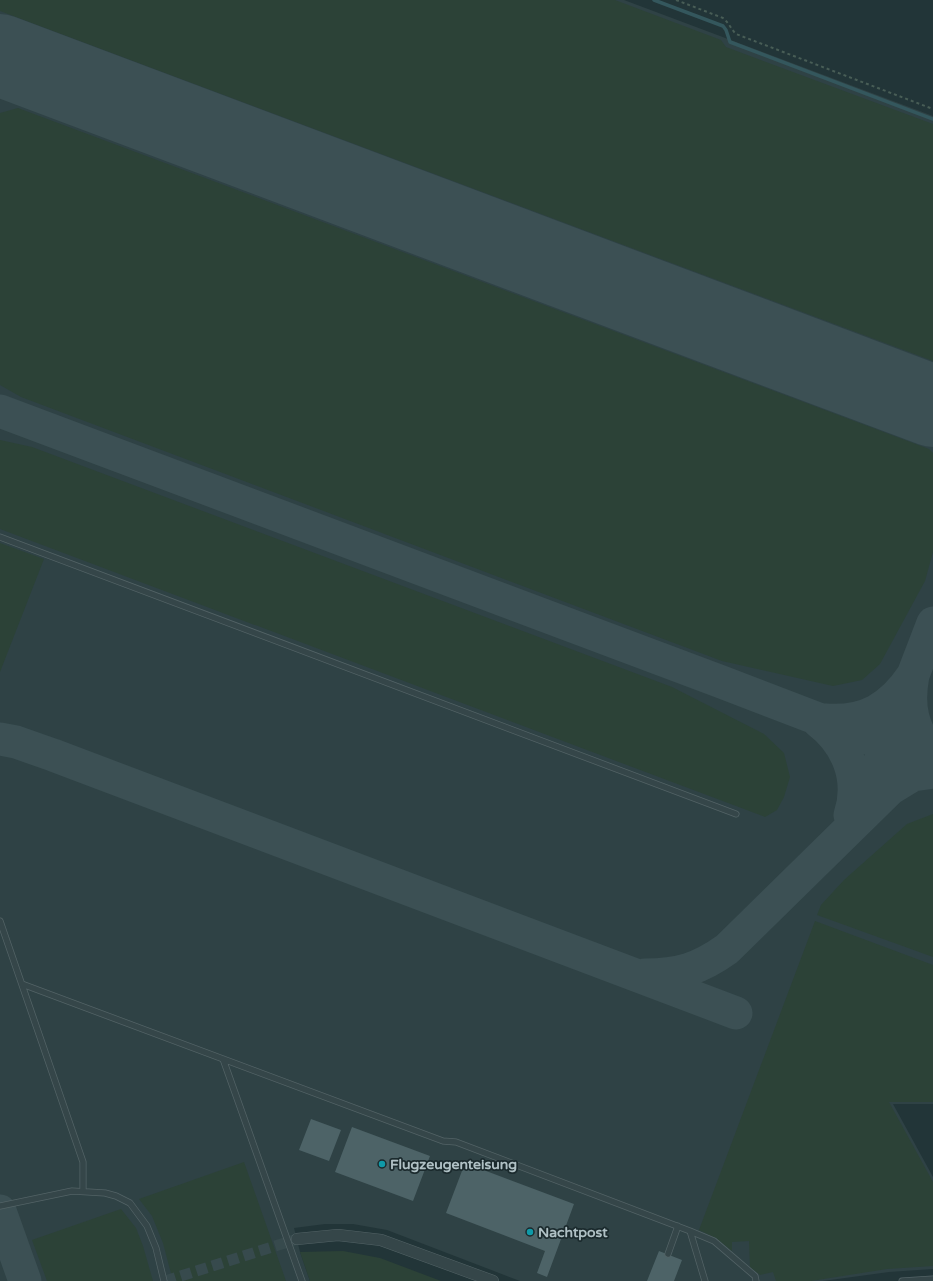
<svg xmlns="http://www.w3.org/2000/svg" width="933" height="1281" font-family="'Varela Round',sans-serif">
<style>
.airport{fill:#2f4245}
.green{fill:#2c4237}
.lines{fill:none;stroke-linecap:round;stroke-linejoin:round}
.stream{stroke:#34575d;stroke-width:3.5}
.taxiway{stroke:#3c5054;stroke-width:33}
.runway{stroke:#3c5054;stroke-width:82}
.building{fill:#4d6367}
.minor-tunnel{stroke:#374a4d;stroke-width:11;stroke-dasharray:11 5.5;stroke-linecap:butt}
.service-casing{stroke:#536366;stroke-width:7}
.minor-casing{stroke:#536366;stroke-width:12}
.path{stroke:#485d56;stroke-width:2;stroke-dasharray:3 3;stroke-linecap:butt}
.service{stroke:#354649;stroke-width:5.5}
.minor{stroke:#354649;stroke-width:11}
.culture-dot{fill:#0f9aa8;stroke:#1b2a2d;stroke-width:1.5}
.labels{text-anchor:middle;stroke-width:3.5;stroke-linejoin:round;paint-order:stroke}
.poi-label{font-size:14px;font-weight:bold;fill:#b0c1c5;stroke:#1b2a2d;text-anchor:start}
</style>
<rect width="100%" height="100%" fill="#223538"/>
<path class="airport" d="M0 0H624L933 116V1104H893L933 1177V1269L889 1272 823 1281H520L387 1230 353 1224H325L294 1228 300 1252 310 1281H0Z"/>
<path class="green" d="M0 0H615L721 40 726 47 933 124V361L0 11Z
M18 108 929 449 933 453V552L925 581 880 664 862 680 833 686 722 661 21 397 0 385V113Z
M0 440 32 447 672 687 764 734 784 753 790 777 784 797 777 810 765 817 0 529Z
M0 543 44 559 0 672Z
M933 814V957L817 915 821 905 844 880 907 824Z
M815 921 933 965V1102H889L933 1182V1266L887 1269 811 1281H776L773 1272 760 1275 750 1267 749 1241 732 1242V1251L716 1238 699 1230Z
M244 1162 286 1281H173L163 1243 152 1216 139 1199Z
M121 1209 136 1228 143 1246 153 1281H47L32 1240Z
M343 1251 380 1258 441 1281H310L300 1252Z"/>
<g class="lines">
<path class="stream" d="M654 0 723 26 726 30 730 42 933 119"/>
<path class="taxiway" d="M0 77C23 70 39 72 61 78
M928 404 933 407
M0 411 719 681 933 763
M825 720C865 723 891 708 913 675 907 706 912 730 933 754
M818 721C847 743 862 779 850 815
M0 739 16 742 53 755 736 1013
M860 813 933 623
M645 975C679 975 699 969 727 949L890 789 913 775 933 772
M0 1211 25 1281"/>
<path class="runway" d="M0 55 933 406"/>
</g>
<path class="building" d="M311 1119 341 1130 329 1161 299 1150Z
M352 1127 430 1156 413 1201 335 1172Z
M465 1163 574 1204 547 1277 537 1273 545 1251 446 1213Z
M659 1251 682 1260 674 1281H647Z"/>
<g class="lines">
<path class="minor-tunnel" d="M165 1281 297 1239"/>
<defs>
<path id="service" d="M0 537 736 814
M0 921 83 1162V1191
M22 984 443 1141 456 1142 690 1231 714 1241 755 1276 756 1281
M223 1059 302 1281
M0 1206 72 1191 105 1193 116 1196 130 1203 147 1226 156 1248 164 1281
M690 1231 705 1281
M668 1254 678 1226
M902 1281 933 1279"/>
<path id="minor" d="M297 1239 338 1235 381 1240 493 1281"/>
</defs>
<use href="#service" class="service-casing"/>
<use href="#minor" class="minor-casing"/>
<path class="path" d="M676 0 723 18C729 23 731 29 736 34L933 109"/>
<use href="#service" class="service"/>
<use href="#minor" class="minor"/>
</g>
<g class="culture-dot">
<circle cx="382" cy="1164" r="4"/>
<circle cx="530" cy="1232" r="4"/>
</g>
<g class="labels">
<g class="poi-label">
<text x="390" y="1169">Flugzeugenteisung</text>
<text x="538" y="1237">Nachtpost</text>
</g>
</g>
</svg>
